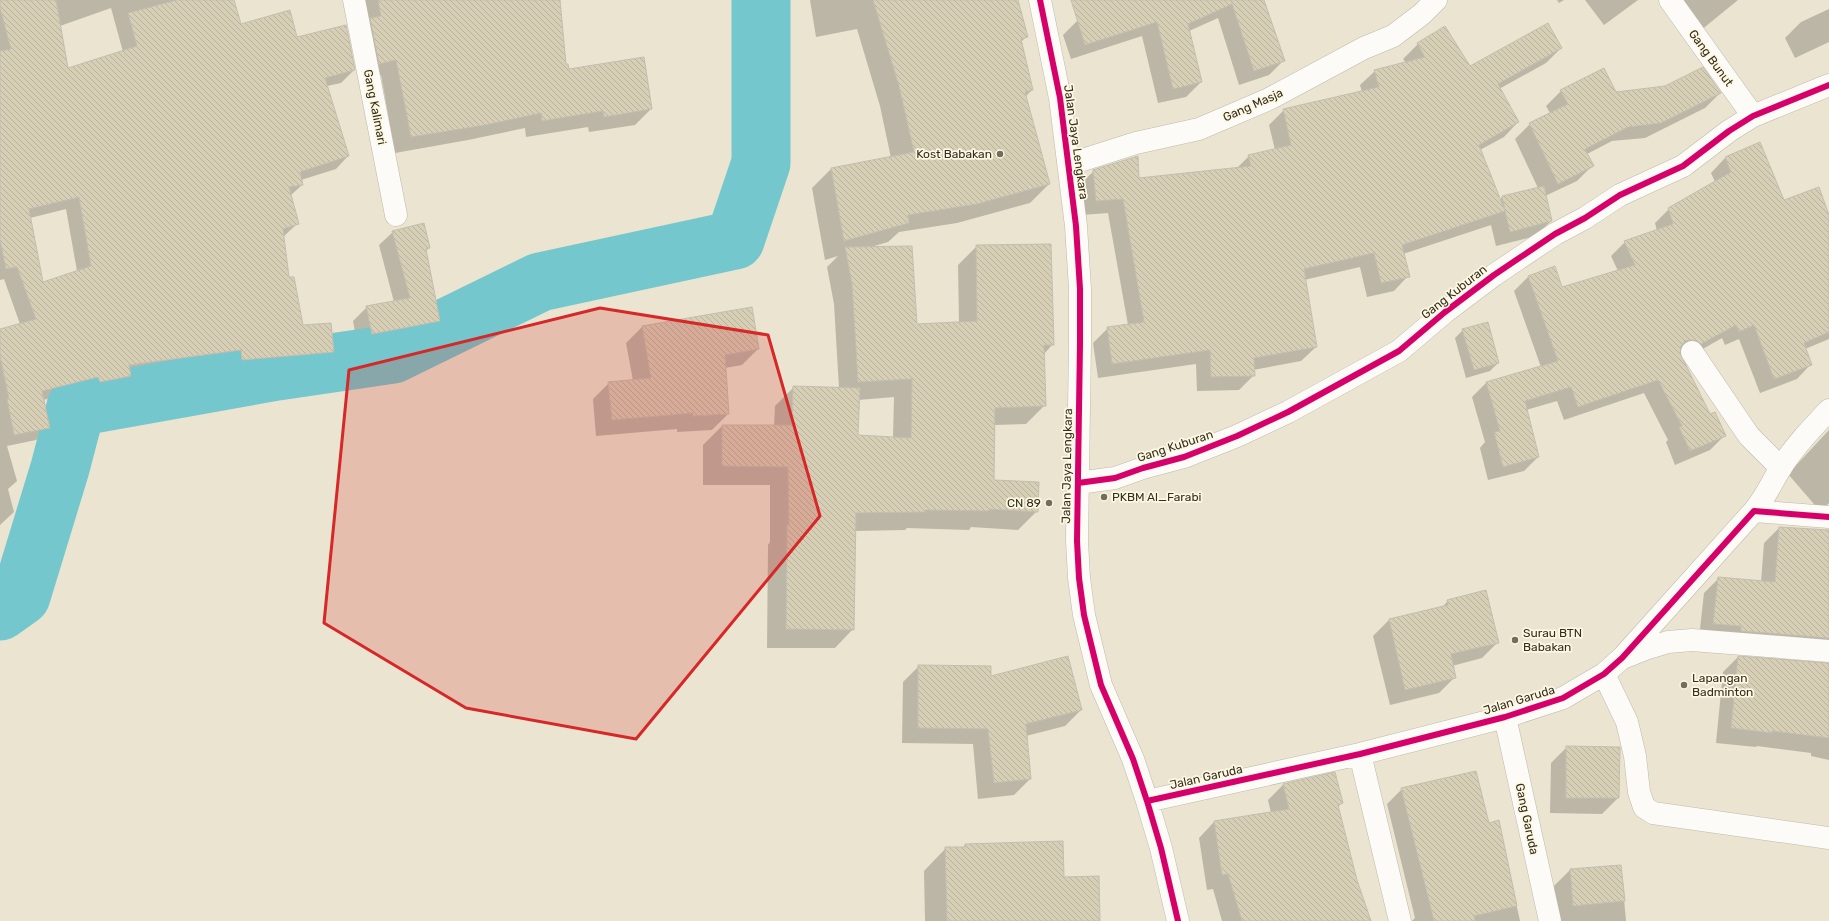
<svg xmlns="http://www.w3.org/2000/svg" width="1829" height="921" font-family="Rubik,sans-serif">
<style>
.shadow{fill:#0003;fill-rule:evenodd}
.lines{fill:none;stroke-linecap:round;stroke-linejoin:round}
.river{stroke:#74c7cc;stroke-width:59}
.building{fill:url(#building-back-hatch);stroke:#c3beaf;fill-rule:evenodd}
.minor-casing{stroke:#bfbaab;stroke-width:23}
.minor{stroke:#fcfbf8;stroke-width:22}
.cycleway-casing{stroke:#fef7e2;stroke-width:8}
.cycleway{stroke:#d6006c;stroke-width:6}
.marked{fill:#d62828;fill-opacity:0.2;stroke:#d62828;stroke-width:3;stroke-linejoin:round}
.poi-dot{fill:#726e5e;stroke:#fef7e2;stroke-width:1.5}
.labels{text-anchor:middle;stroke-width:3.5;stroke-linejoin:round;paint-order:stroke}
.street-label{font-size:12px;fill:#322e20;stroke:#fef7e2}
.poi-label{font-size:12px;fill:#322e20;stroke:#fef7e2;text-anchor:start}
</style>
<defs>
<pattern id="building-back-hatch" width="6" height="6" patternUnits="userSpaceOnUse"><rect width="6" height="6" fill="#d6ceb5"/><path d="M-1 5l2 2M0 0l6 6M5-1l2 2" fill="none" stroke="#b8b19b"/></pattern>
</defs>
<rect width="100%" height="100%" fill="#eae4d0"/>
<path class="shadow" d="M0 0H233L240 25 296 39 354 70 341 83 327 86 348 156 336 169 301 180 302 185 290 196 298 223 283 237 288 279 302 326 333 351 320 364 230 372 229 362 130 376 117 388 87 394 86 389 43 400 49 427 36 440 7 446 17 481 8 489 14 512 0 525V330L20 324 4 279 0 280ZM111 8 123 52 68 69 60 26ZM66 209 77 271 42 284 30 218Z
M359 0H559L565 66 568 70 651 109 635 125 589 132 588 127 526 137 525 128 468 140 395 153 381 75 363 79Z
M810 0H1017L1027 36 1021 42 1032 90 1025 97 1049 184 1030 203 957 223 899 232 888 242 871 247 917 325 959 323 958 265 977 246 1053 344 1043 355 1045 405 1026 424 994 425 993 480 1037 511 1018 530 971 527 969 530 907 528 905 530 854 531 853 629 835 648H767L768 545 770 542V485H703V445L722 426H774L775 406 794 387 839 388 834 304 827 267 838 256 825 260 812 188 831 169 891 158 880 106 857 29 816 37ZM894 397 893 438 857 436 858 400Z
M1087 0H1258L1283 61 1269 75 1239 85 1218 18 1189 31 1201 82 1186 97 1158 103 1142 36 1071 59 1063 35 1078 20Z
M1557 0H1564L1559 3Z
M1585 0H1638L1604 25Z
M1675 0H1738L1700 31Z
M1829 9V42L1795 58 1785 38 1801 22Z
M1445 27 1470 67 1561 48 1546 63 1499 89 1518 122 1504 137 1480 150 1500 200 1502 197 1538 188 1515 139 1530 124 1550 113 1546 106 1561 91 1720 93 1705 108 1645 138 1612 141 1587 154 1592 166 1577 181 1545 196 1551 221 1536 236 1496 246 1491 225 1403 254 1408 276 1394 291 1367 297 1360 267 1304 280 1316 347 1301 361 1253 370 1254 375 1239 390 1197 391 1196 364 1098 378 1093 343 1108 328 1128 325 1108 213 1082 215 1079 185 1094 171 1139 179 1236 169 1249 156 1275 150 1269 125 1284 110 1362 92 1360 85 1375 71 1406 63 1403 59 1418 44Z
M1759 144 1783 201 1829 218V339L1805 349 1811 364 1797 379 1760 393 1739 339 1725 345 1722 338 1687 358 1679 354 1710 415 1724 436 1710 450 1675 465 1666 442 1668 440 1644 393 1564 420 1557 401 1526 410 1538 457 1524 471 1488 480 1480 448 1485 442 1472 397 1486 383 1541 367 1514 291 1528 277 1561 288 1618 271 1611 256 1625 242 1657 231 1655 223 1669 209 1715 182 1711 173 1725 158Z
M393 232 429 248 426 251 439 321 426 335 358 347 353 321 367 307 394 302 379 245Z
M751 309 758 349 742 365 725 368 728 414 712 430 677 432V429L596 436 593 399 609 383 633 381 626 343 642 327Z
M1463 330 1498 363 1490 371 1466 378 1455 338Z
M1829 430V503L1820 511 1788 474Z
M1779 528 1829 531V649L1699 638 1704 593 1719 578 1761 582 1764 543Z
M1448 601 1498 642 1482 658 1452 666 1455 677 1439 693 1390 705 1373 636 1389 620 1441 608Z
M1738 657 1829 690V760L1811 756V753L1757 746 1756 747 1716 743 1723 672Z
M919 666 990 677 1081 710 1065 726 1026 736 1030 779 1014 795 978 799 973 744 902 743 903 682Z
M1567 747 1618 798 1602 814 1550 813 1551 763Z
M1334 773 1342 803 1337 808 1348 856 1369 921H1222L1213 889 1207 890 1199 838 1214 822 1271 813 1268 800 1283 785Z
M1402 789 1488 824 1498 822 1520 921H1412L1415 918 1387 804Z
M965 845 1063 878 1099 921H925L924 871 946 848H962Z
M1621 866 1626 921H1557L1554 886 1570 870Z"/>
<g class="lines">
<path class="river" d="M0 611 21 596 60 468 76 407 277 371 393 354 540 282 735 240 761 163V0"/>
</g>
<path class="building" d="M0 0H56L68 68 137 46 128 13 177 0H234L241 24 290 10 297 37 346 25 355 70 325 78 349 156 300 172 303 185 289 187 299 224 283 229 289 277H294L303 325 331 323 334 352 242 360 241 350 129 365 131 376 100 382 98 377 42 391 50 428 14 435 7 399H9L0 356V329L36 319 17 267 6 269 0 240V51L11 49 0 8ZM79 197 91 266 43 282 29 209Z
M378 0H560L566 64H568L569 69 644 57 652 109 604 117 603 111 542 121 541 113 485 125 411 137 396 60 379 64 370 18 381 16Z
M873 0H1018L1028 37 1021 39 1033 90 1025 92 1050 184 977 204 908 215 909 223 844 241 831 168 914 152 899 86Z
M1071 0H1264L1285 61 1254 71 1232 4 1188 24 1202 82 1173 89 1157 22 1085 45Z
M1548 23 1562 48 1498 84 1519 122 1479 145 1505 211 1502 196 1544 186 1552 221 1510 232 1505 211 1402 245 1410 277 1381 283 1374 253 1304 269 1317 347 1254 358 1255 376 1211 377 1210 350 1112 364 1107 327 1144 322 1123 199 1096 201 1093 170 1138 156 1139 178 1251 166 1248 155 1291 145 1283 109 1379 87 1374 70 1425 57 1417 43 1445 26 1470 66Z
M1703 67 1721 93 1661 123 1628 127 1585 149 1594 166 1558 184 1529 123 1568 104 1560 90 1604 68 1616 92 1665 86Z
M1760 142 1784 200 1819 187 1829 215V332L1804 343 1812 365 1774 379 1754 325 1739 332 1736 325 1701 344 1697 341 1691 340 1685 341 1681 346 1680 353 1710 414 1715 412 1726 436 1690 451 1679 427 1682 426 1658 380 1578 407 1571 387 1525 401 1539 457 1503 467 1494 432 1500 431 1486 382 1558 361 1528 276 1555 266 1562 287 1635 265 1624 241 1673 224 1668 208 1731 172 1725 157Z
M424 223 430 248 426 249 440 321 372 334 366 306 410 298 392 231Z
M1051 244 1054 345H1044L1046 406 995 408 994 480 1039 482 1038 512 989 509V511L925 510V512L856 513 854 630 786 629 787 525H789L788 467 722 466V425H792L793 386 860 388 858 435 911 438 912 379 858 382 852 284 845 247 912 246 917 324 977 321 976 245Z
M752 307 759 349 725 355 729 414 693 416V413L612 420 608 382 651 378 642 326Z
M1488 322 1499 363 1474 370 1462 329Z
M1779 527 1829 530V638L1741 631V626L1713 624 1718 577 1775 582Z
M1486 590 1499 643 1451 654 1456 678 1405 690 1389 619 1448 605 1447 600Z
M1068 656 1082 710 1026 724 1031 779 994 783 988 729 918 728V665L991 666V676Z
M1738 656 1829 663V738L1772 731V733L1731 728Z
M1566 746 1620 747 1619 798H1566Z
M1476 771 1489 823 1499 820 1517 906 1474 916 1475 921H1434L1401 788Z
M1335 772 1343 803 1338 805 1357 880 1371 921H1242L1228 874 1222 875 1214 821 1289 809 1283 784Z
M1063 841 1064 877 1099 876 1100 921H947L945 847H965V844Z
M1621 865 1625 901 1573 906 1570 869Z"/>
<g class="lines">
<defs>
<path id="minor" d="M354 0 396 215
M1040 0 1060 98 1076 226 1080 289V343L1077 541 1079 578 1084 615 1101 685 1133 759 1147 801 1161 848 1178 921
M1670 0 1753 116
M1070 164 1136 143 1199 129 1269 99 1364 48 1393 36 1422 14 1436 0
M1692 352 1749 436 1781 468
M1078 483 1115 478 1143 468 1184 457 1237 436 1288 412 1399 351 1445 312 1494 275 1555 234 1585 218 1620 195 1683 166 1729 131 1753 116 1829 85
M1754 511C1765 498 1771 484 1780 469 1793 448 1812 428 1829 410
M1625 657 1645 649 1668 642 1692 640 1829 651
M1604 674 1627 722 1635 756 1639 792 1644 807 1653 813 1829 838
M1505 717 1550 921
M1360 754 1400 921
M1147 801 1360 754 1505 717 1563 698 1604 674 1622 658 1754 511 1829 517"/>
</defs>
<use href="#minor" class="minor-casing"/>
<use href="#minor" class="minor"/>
<defs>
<path id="cycleway" d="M1040 0 1060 98 1076 226 1080 289V343L1077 541 1079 578 1084 615 1101 685 1133 759 1147 801 1161 848 1178 921
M1078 483 1115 478 1143 468 1184 457 1237 436 1288 412 1399 351 1445 312 1494 275 1555 234 1585 218 1620 195 1683 166 1729 131 1753 116 1829 85
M1147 801 1360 754 1505 717 1563 698 1604 674 1622 658 1754 511 1829 517"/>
</defs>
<use href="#cycleway" class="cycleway-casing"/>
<use href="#cycleway" class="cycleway"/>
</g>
<path class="marked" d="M600 308 768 335 820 516 636 739 466 708 324 623 349 370Z"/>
<g class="poi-dot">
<circle cx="1000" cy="154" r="4"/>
<circle cx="1104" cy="497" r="4"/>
<circle cx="1049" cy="503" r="4"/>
<circle cx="1515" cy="640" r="4"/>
<circle cx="1684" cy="685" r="4"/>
</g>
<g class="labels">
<g class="street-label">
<text transform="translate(1711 58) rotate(54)" y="4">Gang Bunut</text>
<text transform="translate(1253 105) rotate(-24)" y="4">Gang Masja</text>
<text transform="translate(375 107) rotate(79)" y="4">Gang Kalimari</text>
<text transform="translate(1076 142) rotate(82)" y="4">Jalan Jaya Lengkara</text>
<text transform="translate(1454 292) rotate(-38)" y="4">Gang Kuburan</text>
<text transform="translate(1175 446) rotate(-18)" y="4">Gang Kuburan</text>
<text transform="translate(1067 466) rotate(-89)" y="4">Jalan Jaya Lengkara</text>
<text transform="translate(1519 700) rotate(-17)" y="4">Jalan Garuda</text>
<text transform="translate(1206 777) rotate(-13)" y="4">Jalan Garuda</text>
<text transform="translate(1527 819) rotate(78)" y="4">Gang Garuda</text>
</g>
<g class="poi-label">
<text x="992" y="158" text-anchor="end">Kost Babakan</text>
<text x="1112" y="501">PKBM Al_Farabi</text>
<text x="1041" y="507" text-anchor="end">CN 89</text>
<text x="1523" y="637">Surau BTN<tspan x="1523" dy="14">Babakan</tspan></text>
<text x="1692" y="682">Lapangan<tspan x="1692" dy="14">Badminton</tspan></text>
</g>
</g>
</svg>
